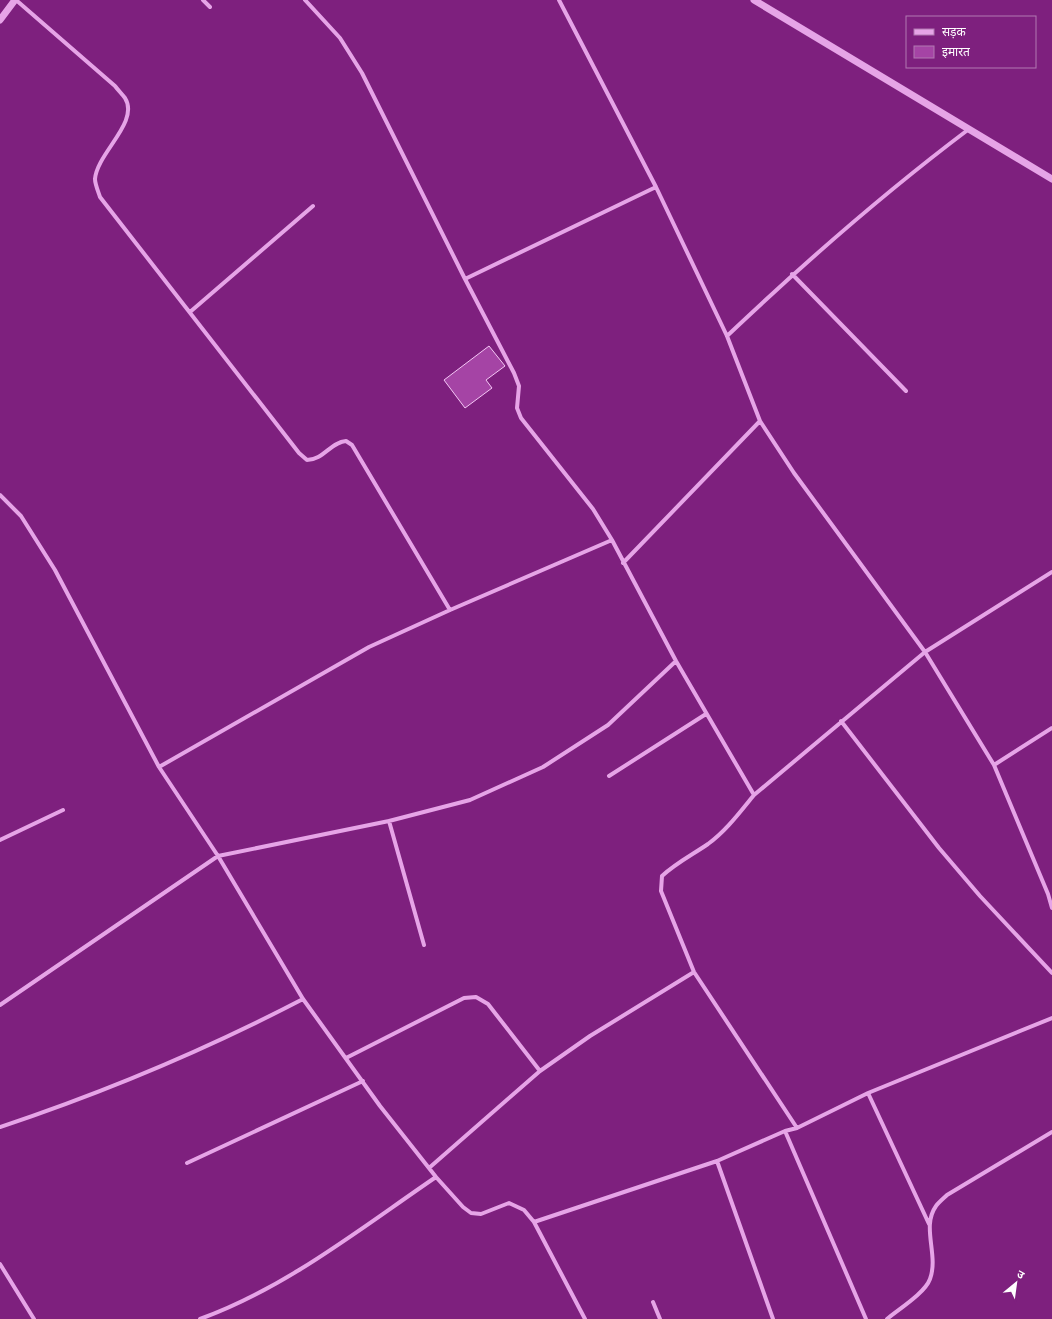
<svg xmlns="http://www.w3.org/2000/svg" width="1052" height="1319" font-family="'PT Sans','Noto Sans Devanagari',sans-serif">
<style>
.building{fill:#a544a5;stroke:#f5c7f6}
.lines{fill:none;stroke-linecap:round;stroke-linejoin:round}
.minor{stroke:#e6a4e7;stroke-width:4}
.tertiary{stroke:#e6a4e7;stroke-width:7}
</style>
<rect width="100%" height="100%" fill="#7e207e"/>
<path class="building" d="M489 346 505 366 486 380 492 388 465 408 444 380Z"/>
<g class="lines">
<path class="minor" d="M16 0 115 86C118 90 122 94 125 98 140 122 97 153 95 179 95 184 98 191 100 197L299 453 307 460C323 460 331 442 346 441L352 445 450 610
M203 0 210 7
M305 0 340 38 362 73 465 279 656 187
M559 0 656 187 727 336 760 421 794 473 925 652 994 765 1048 894 1052 908
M792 274 906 391
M465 279 514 373 519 386 517 408 521 418 593 509 612 540 676 661 754 795
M190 312 313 206
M727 336C804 263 884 193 969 129
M0 495 21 516 55 570 159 767 218 856 303 999 380 1106 436 1177 463 1207 471 1213 481 1214 509 1203 524 1210 534 1222 585 1319
M623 563 760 421
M841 721 939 848 980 896 1052 973
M994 765 1052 728
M159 767 369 647 450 610 612 540
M609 776 706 714
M389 821 424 945
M0 840 63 810
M0 1005 218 856 389 821 470 800 543 767 608 725 676 661
M346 1058 464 998 476 997 488 1004 540 1071
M868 1093 929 1224
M0 1127C105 1092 205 1050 303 999
M797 1128 694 972 661 891 662 876C676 863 692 855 708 844 726 831 740 812 754 795L925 652 1052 572
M785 1131 866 1319
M717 1161 773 1319
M187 1163 363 1081
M429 1168 540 1071 590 1036 694 972
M534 1222 717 1161 785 1131 797 1128 868 1093 1052 1018
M0 1264 34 1319
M653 1302 660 1319
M200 1319C286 1288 361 1228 436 1177
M887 1319C899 1309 925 1293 930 1279 939 1255 921 1227 936 1206 939 1202 944 1198 947 1195L1052 1132"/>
<path class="tertiary" d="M754 0 1052 179
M0 20 15 0"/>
</g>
<rect x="906" y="16" width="130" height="52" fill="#7e207e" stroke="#b279b2"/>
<rect x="914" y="29" width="20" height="6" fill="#e6a4e7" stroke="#b279b2"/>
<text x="942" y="36" font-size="12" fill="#ffffff">सड़क</text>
<rect x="914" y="46" width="20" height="12" fill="#a544a5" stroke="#b279b2"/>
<text x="942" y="56" font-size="12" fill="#ffffff">इमारत</text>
<g transform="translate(1016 1283) rotate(29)" stroke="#7e207e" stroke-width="3" paint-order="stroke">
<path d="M0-3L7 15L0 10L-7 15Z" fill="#ffffff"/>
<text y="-6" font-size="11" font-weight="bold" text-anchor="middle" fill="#ffffff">उ</text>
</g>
</svg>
